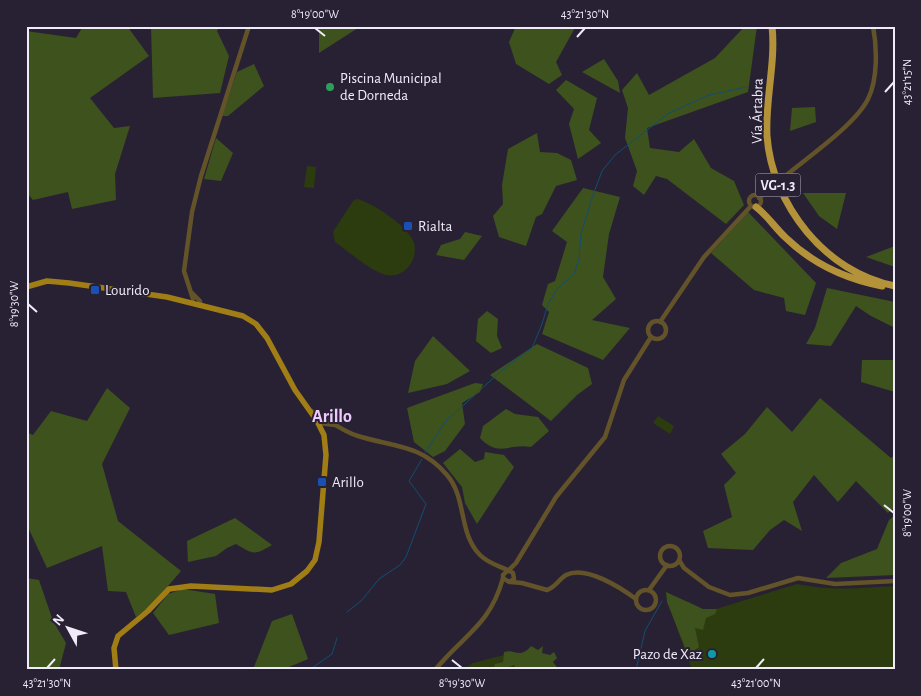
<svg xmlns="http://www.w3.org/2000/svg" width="921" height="696" font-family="'Alegreya Sans',sans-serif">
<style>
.green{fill:#2c3c0e}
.forest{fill:#3e521d}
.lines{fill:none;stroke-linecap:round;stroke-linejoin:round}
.stream{stroke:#124e6f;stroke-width:1}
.minor{stroke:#635329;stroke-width:4.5}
.major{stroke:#a17e15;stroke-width:5.5}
.highway{stroke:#b3923a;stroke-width:7}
.ticks{fill:none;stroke:#efebf8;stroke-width:2}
.leisure-dot{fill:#2e9e5b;stroke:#282134;stroke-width:2}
.transit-dot{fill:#1a4fb4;stroke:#282134;stroke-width:2}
.culture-dot{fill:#0f9aa8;stroke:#282134;stroke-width:2}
.labels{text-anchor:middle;stroke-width:4;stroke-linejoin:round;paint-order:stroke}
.shield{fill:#282134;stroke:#b3aebd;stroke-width:1}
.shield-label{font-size:14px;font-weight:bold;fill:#efebf8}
.poi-label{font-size:15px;fill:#efebf8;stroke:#282134;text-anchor:start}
.street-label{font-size:15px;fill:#efebf8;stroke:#282134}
.quarter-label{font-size:18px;font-weight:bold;fill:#eecafe;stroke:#282134}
.neatline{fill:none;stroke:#efebf8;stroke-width:2}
.ticks-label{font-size:12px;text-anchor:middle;fill:#efebf8}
</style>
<rect width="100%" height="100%" fill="#282134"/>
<path class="green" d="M307 166 316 167 314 188 304 187Z
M357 199C372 202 410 228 414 243 419 261 402 281 383 274 368 269 348 251 335 242L333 232 353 201Z
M658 416 674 426 670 434 653 423Z
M797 584C830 591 861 588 895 586V670H692L672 614 688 602 703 609H716Z
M504 655 503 662 498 663 496 668 502 670 514 665 517 670H462L473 663Z"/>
<path class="forest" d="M83 26H127L149 56 90 98 114 128 130 126 115 174 116 200 72 209 68 192 33 200 26 192V31L76 38Z
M151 26H220L217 31 229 56 220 93 153 98Z
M319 26H361L319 53Z
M516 26H576L556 62 562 75 549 84 516 64 509 42Z
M745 26H757L748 92 647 128 650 148 679 152 694 139 711 168 734 181 744 205 726 224 667 179 656 176 644 195 633 186 637 171 625 138 628 108 622 90 637 73 649 95 715 58Z
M604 59 618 81 620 93 582 72Z
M254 64 264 86 228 116H222L237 72Z
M566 80 597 98 589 130 601 143 578 159 569 124 574 109 556 90Z
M815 107 816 122 790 131 792 108Z
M537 133 540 152 557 153 571 160 577 180 556 186 542 214 536 217 526 246 499 237 493 216 503 204 502 185 508 149Z
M216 138 233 153 221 181 204 179Z
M583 188 620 197 609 234 603 277 616 299 592 320 630 328 603 360 542 334 549 312 542 305 548 284 555 281 567 242 552 231Z
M803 193H846L837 229 819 216Z
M748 212 816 283 805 315 786 311 784 298 754 290 711 253Z
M465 232 482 236 464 260 436 255 441 245 460 239Z
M895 246V267L866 257Z
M827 288 895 302V328L871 316 856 306 831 346 806 344 815 328Z
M487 311 498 319 497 336 502 348 491 353 476 341 478 319Z
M433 336 470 371 447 384 408 393 415 361Z
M537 344 588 368 592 384 577 395 551 421 490 375Z
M862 360H895V392L861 382Z
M475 383 483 384 480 392 462 403 465 424 445 451 433 457 414 442 407 408Z
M107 388 130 408 102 464 118 521 181 571 151 606 136 617 126 592 108 591 102 546 47 568 26 523V432L33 435 51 411 87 421Z
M820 398 891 458 895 455V507L888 513 856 481 838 502 814 475 793 502 802 531 784 520 770 530 753 550 708 548 703 531 732 517 724 485 736 473 721 454 745 434 767 407 792 432Z
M506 409 515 414 538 417 549 431 531 447C508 443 499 458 480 438L483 426Z
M460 449 475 462 484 459 485 452 504 455 514 467 477 524 465 503 462 487 443 463Z
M895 515V575L826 578 841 563 877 549 889 520Z
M235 518 272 545C254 556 253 554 236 544L227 548 216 556 188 562 187 541Z
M26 578 39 580 53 621 66 643 59 670H26Z
M183 589 215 594 219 623 169 635 153 613 168 594Z
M666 592 703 609H717L715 614 706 618 703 630 695 628 699 647 688 655 667 602Z
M292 614 308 659 282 670H243L254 667 272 621Z
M531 646 538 650 543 646 542 653 550 655 554 652 557 658 553 662 559 670H517L514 665 502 670 494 667 495 664 503 662 504 652C515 648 519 660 531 646Z"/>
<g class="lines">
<path class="stream" d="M425 453 445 422 500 372 532 348 542 324 548 304 557 289 574 274 579 259 581 234 592 198 602 171 615 155 669 113 709 95 747 87
M347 612 361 601 379 579 400 565 406 557 426 504 409 481 422 459
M294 670 312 668 332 654 337 638
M636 670 645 631 662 601"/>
<path class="minor" d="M784 177C808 157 855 125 868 99 878 79 877 47 873 26
M749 201a6 6 0 1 1 12 0a6 6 0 1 1-12 0Z
M759 198 772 187
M192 293 200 301V305
M193 299 184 271 192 212 201 176 249 26
M648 330a9 9 0 1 1 18 0a9 9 0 1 1-18 0Z
M660 322 704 257 751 206
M311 411C327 418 341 431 358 436 393 447 421 444 447 475 467 498 458 533 480 555 490 565 502 566 513 573L514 579 509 582 503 578V575L507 571
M319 423 335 425
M660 556a10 10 0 1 1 20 0a10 10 0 1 1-20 0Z
M679 560 684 568 709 587 730 595 748 593 798 578 835 584 895 581
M508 571 516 563 556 497 605 437 624 380 651 337
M511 582 522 583 547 590C556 587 559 579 566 575 586 565 621 588 636 599
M649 590 667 565
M636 600a10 10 0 1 1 20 0a10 10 0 1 1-20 0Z
M435 670C462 636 490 626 503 578"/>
<path class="major" d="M26 287 47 281 69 283 167 297 243 316 256 324 267 338 295 390 317 421 324 435 326 455 319 542 315 560 307 571 291 584 272 590 191 586 169 589 148 611 118 636 114 648 116 670"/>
<path class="highway" d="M772 26C776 63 765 99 767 136 772 205 826 273 895 286
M756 207C768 216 775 228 786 238 813 264 846 279 882 286"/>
</g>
<path class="ticks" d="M315 28 325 36M577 37 585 28M885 92 894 82M28 304 37 312M884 505 894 513M452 660 462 668M47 668 55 659M756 668 764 659"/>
<circle class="leisure-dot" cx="330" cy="87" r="5"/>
<g class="transit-dot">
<rect x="403" y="221" width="10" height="10" rx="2.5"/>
<rect x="90" y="285" width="10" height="10" rx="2.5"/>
<rect x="317" y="477" width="10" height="10" rx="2.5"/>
</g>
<circle class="culture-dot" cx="712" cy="654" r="5"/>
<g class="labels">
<rect class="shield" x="755.5" y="173.5" width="45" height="23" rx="4"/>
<g class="shield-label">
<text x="778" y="190">VG-1.3</text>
</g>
<g class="poi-label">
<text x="340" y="83">Piscina Municipal<tspan x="340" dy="17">de Dorneda</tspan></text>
<text x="418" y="231">Rialta</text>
<text x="105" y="295">Lourido</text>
<text x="332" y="487">Arillo</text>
<text x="702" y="659" text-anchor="end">Pazo de Xaz</text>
</g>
<g class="street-label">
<text transform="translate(757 111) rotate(-89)" y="5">Vía Ártabra</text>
</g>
<g class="quarter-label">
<text x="332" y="422">Arillo</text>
</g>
</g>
<rect width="921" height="696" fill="none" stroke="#282134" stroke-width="55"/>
<g transform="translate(68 628) rotate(310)" stroke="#282134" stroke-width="4" paint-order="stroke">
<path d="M0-4L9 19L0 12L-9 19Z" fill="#efebf8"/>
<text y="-8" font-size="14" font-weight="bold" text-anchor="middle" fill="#efebf8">N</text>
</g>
<rect x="28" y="28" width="866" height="640" class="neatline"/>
<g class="ticks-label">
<text x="315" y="18">8°19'00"W</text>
<text x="585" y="18">43°21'30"N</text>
<text transform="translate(907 82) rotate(-90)" y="4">43°21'15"N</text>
<text transform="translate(14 304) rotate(-90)" y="4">8°19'30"W</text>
<text transform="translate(907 513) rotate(-90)" y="4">8°19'00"W</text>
<text x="47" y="687">43°21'30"N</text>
<text x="462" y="687">8°19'30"W</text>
<text x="756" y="687">43°21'00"N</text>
</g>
</svg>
